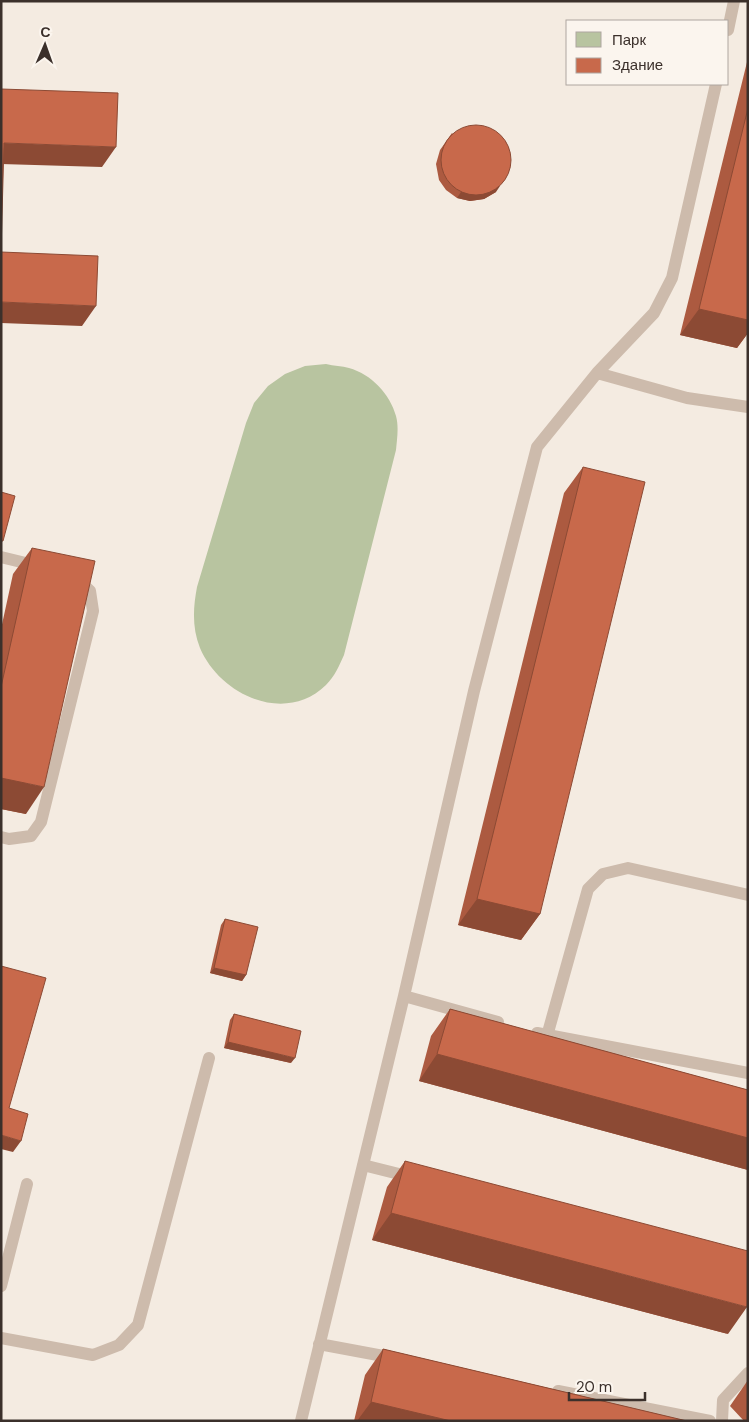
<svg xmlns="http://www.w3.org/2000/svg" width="749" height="1422" font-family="'DM Sans',sans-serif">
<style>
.green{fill:#b8c4a0}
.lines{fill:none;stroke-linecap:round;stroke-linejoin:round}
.lane{stroke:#cdbbac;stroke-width:12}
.wall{fill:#ac5a40}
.shaded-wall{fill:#8c4a34}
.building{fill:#c8694b;stroke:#8c4a34}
</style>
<rect width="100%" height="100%" fill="#f4ebe1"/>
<path class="green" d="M326 364C334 366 342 366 349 368 371 374 390 394 396 416 399 427 397 439 396 450L344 655C339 666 335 676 326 685 285 725 220 695 200 648 192 628 193 608 197 587L246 423 254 403 268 386 285 374 305 366Z"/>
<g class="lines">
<path class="lane" d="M728 30 734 1
M597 373 687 398 748 407
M1 557 38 566
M1 837 9 839 31 836 41 822 93 611 90 591 77 579
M404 996 498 1022
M537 1033 748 1073
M547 1036 588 889 603 874 628 868 748 895
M363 1165 411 1177
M1 1286 27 1184
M1 1338 93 1355 119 1345 138 1325 209 1058
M319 1344 394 1358
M558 1391 710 1421
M301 1421 404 996 474 691 537 447 597 373 654 313 672 278 716 84
M722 1421 723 1400 748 1373"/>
</g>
<path class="wall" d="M748 58V333L737 348 680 335Z
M452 133 496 192 484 199 470 201 457 198 446 190 439 180 436 164 440 150Z
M583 467 540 914 521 940 458 925 564 493Z
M32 548 26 814 1 809V629L13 574Z
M225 919 246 975 242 981 210 973 221 925Z
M450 1009 748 1090V1170L419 1081 431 1036Z
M234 1014 291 1063 224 1048 230 1020Z
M405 1161 728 1334 372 1240 387 1187Z
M383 1349 687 1421H354L365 1375Z
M748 1380V1421H744L730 1406Z"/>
<path class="shaded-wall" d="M4 143 116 147 102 167 1 164Z
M500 186 496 192 484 199 470 201 457 198 461 192Z
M1 302 96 306 82 326 1 323Z
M699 309 748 320V333L737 348 680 335Z
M1 778 44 787 26 814 1 809Z
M477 899 540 914 521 940 458 925Z
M214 968 246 975 242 981 210 973Z
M228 1042 295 1058 291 1063 224 1048Z
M437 1054 748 1138V1170L419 1081Z
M1 1135 21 1141 13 1152 1 1149Z
M391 1213 747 1307 728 1334 372 1240Z
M371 1402 451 1421H357Z"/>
<path class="building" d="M1 89 118 93 116 147 4 143 1 252Z
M748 108V320L699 309Z
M441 160a35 35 0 1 1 70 0a35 35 0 1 1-70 0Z
M1 252 98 256 96 306 1 302Z
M583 467 645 482 540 914 477 899Z
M1 492 15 496 3 541H1Z
M32 548 95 561 44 787 1 778V687Z
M225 919 258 927 246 975 214 968Z
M1 966 46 978 9 1108 28 1114 21 1141 1 1135Z
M450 1009 748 1090V1138L437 1054Z
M234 1014 301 1031 295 1058 228 1042Z
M405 1161 748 1251V1303L747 1307 391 1213Z
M383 1349 687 1421H451L371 1402Z"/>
<rect width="749" height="1422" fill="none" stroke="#3b302b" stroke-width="5"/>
<rect x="566" y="20" width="162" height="65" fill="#fbf5ee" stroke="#aea6a0"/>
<rect x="576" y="32" width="25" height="15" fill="#b8c4a0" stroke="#aea6a0"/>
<text x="612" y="45" font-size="15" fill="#3b302b">Парк</text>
<rect x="576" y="58" width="25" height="15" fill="#c8694b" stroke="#aea6a0"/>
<text x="612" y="70" font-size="15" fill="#3b302b">Здание</text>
<g transform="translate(45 45) rotate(2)" stroke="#fbf5ee" stroke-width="4" paint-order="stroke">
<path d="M0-4L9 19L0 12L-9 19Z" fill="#3b302b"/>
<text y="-8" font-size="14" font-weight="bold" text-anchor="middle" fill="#3b302b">С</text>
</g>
<path d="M569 1392v8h76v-8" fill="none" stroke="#3b302b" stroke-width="2.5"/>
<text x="576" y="1392" font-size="15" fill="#3b302b" stroke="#fbf5ee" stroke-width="4" paint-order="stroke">20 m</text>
</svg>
